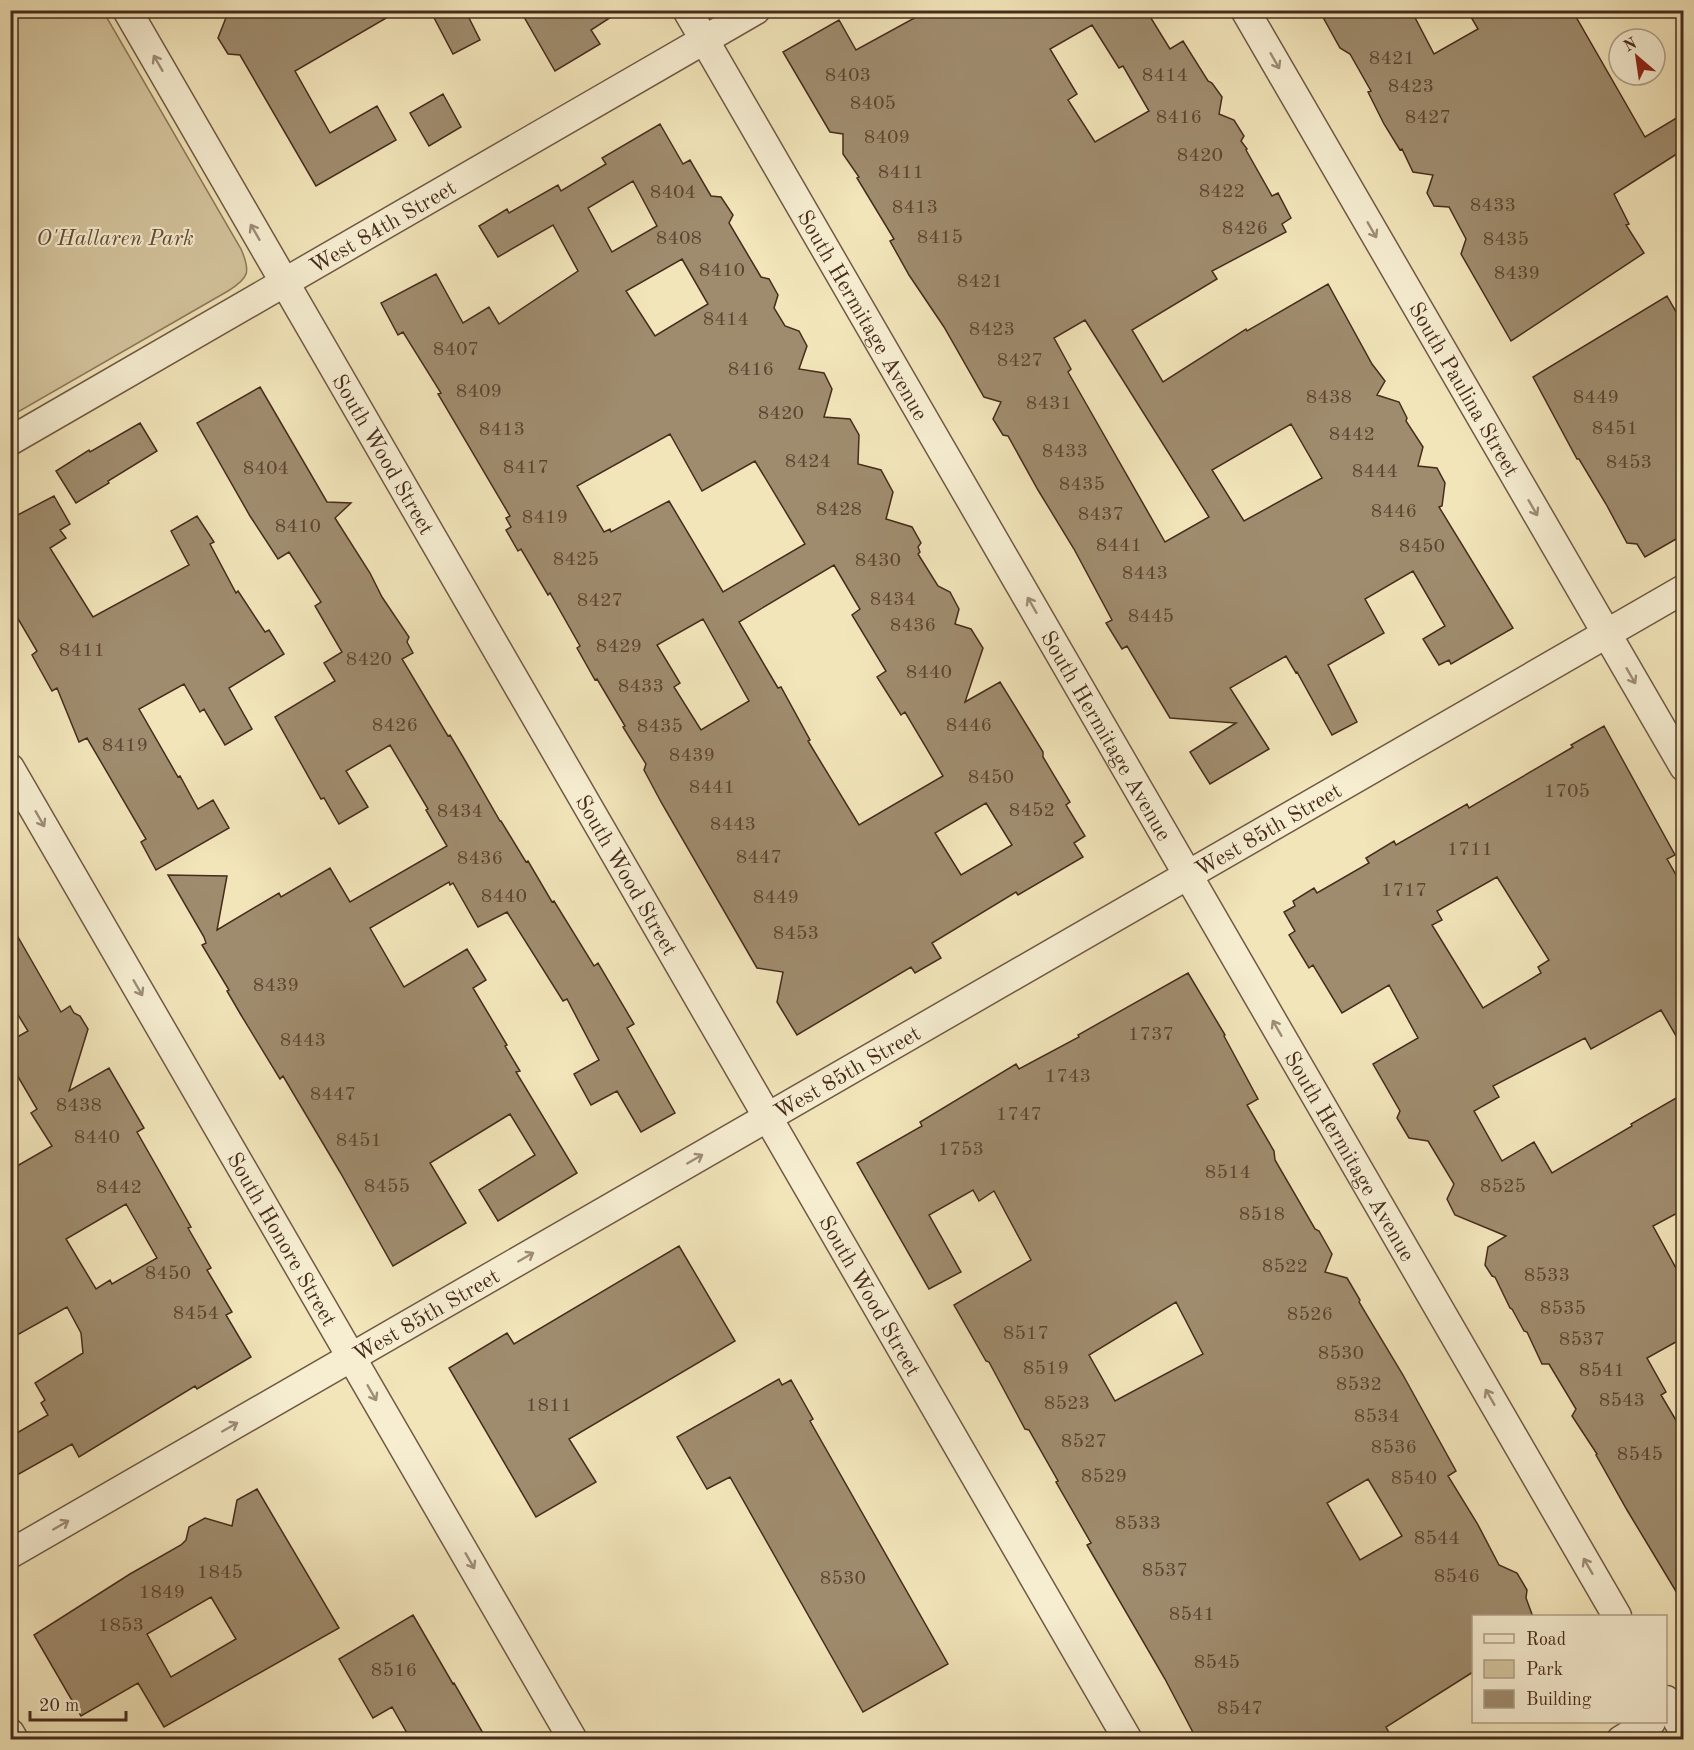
<svg xmlns="http://www.w3.org/2000/svg" width="1694" height="1750" font-family="'Old Standard TT',serif">
<style>
.green{fill:#d5c69f;stroke:#8e795e;stroke-width:1.5}
.building{fill:#9f8c6e;stroke:#462c1c;stroke-width:1.5;fill-rule:evenodd}
.lines{fill:none;stroke-linecap:round;stroke-linejoin:round}
.street-casing{stroke:#715a44;stroke-width:31}
.street{stroke:#f7eed2;stroke-width:28}
.oneway{stroke:#9e8d77}
.labels{text-anchor:middle;stroke-width:4.5;stroke-linejoin:round;paint-order:stroke}
.number-label{font-size:20px;fill:#5c4430}
.street-label{font-size:22px;fill:#462c1c;stroke:#f7eed2}
.park-label{font-size:22px;font-style:italic;fill:#634b36;stroke:#f7eed2}
</style>
<rect width="100%" height="100%" fill="#f2e5ba"/>
<filter id="stains"><feTurbulence type="fractalNoise" baseFrequency=".00333" numOctaves="4"/><feColorMatrix values="0 0 0 0 .2 0 0 0 0 .09 0 0 0 0 .02 0 0 0 .5 -.17"/></filter>
<radialGradient id="worn" r=".72"><stop offset=".6" stop-color="#630" stop-opacity="0"/><stop offset="1" stop-color="#630" stop-opacity=".3"/></radialGradient>
<path class="green" d="M11 10 103 11 241 249C251 272 249 278 228 291L11 416Z"/>
<path class="building" d="M229 10H400L295 71 330 133 377 106 396 140 316 186 240 55 228 54 218 38Z
M430 10H465L480 40 453 54Z
M520 10H622L591 30 600 44 555 71Z
M929 10H1146L1170 49 1183 41 1208 81 1212 83 1222 97 1219 114 1234 120 1244 136 1241 141 1247 149 1246 150 1272 196 1278 193 1291 218 1282 224 1286 232 1212 271 1217 279 1132 330 1163 382 1246 329 1247 331 1328 284 1372 364 1385 381 1377 395 1399 402 1407 418 1406 421 1423 447 1418 466 1437 468 1445 483 1442 506 1439 507 1513 628 1451 664 1449 660 1439 665 1423 639 1445 626 1413 571 1365 599 1384 633 1328 665 1357 722 1332 735 1297 672 1296 673 1286 656 1230 688 1269 749 1210 784 1190 752 1236 723 1170 718 1127 646 1122 649 1106 623 1112 620 1074 549 1038 490 1008 436 1003 435 993 419 1001 402 984 397 944 327 909 275 890 241 894 239 857 178 859 177 843 154V134L830 132 783 52 839 20 856 50ZM1092 25 1119 68 1123 66 1149 111 1095 142 1068 100 1077 94 1050 49ZM1085 320 1209 517 1165 542 1068 372 1071 369 1054 338ZM1291 424 1322 478 1244 521 1212 470Z
M1319 10H1411L1434 54 1478 29 1467 10H1572L1645 137 1683 114V150L1614 194 1629 224 1626 225 1644 253 1511 341 1461 254 1466 239 1449 207 1434 206 1427 193 1433 175 1413 172 1402 149 1400 150 1384 124 1368 92 1371 91 1350 54 1340 48Z
M443 94 461 127 429 146 410 113Z
M660 124 683 164 690 160 711 196 721 197 733 215 729 223 761 277 769 279 778 295 774 308 785 326 799 331 807 346 799 369 824 373 832 389 824 417 850 419 859 435 858 464 881 470 893 492 886 519 912 527 921 543 918 547 920 552 918 554 938 586 950 592 959 609 955 624 971 629 983 648 965 702 1000 682 1043 752V757L1070 802 1066 805 1085 836 1074 843 1083 857 1018 895 1016 892 932 943 941 958 915 973 911 967 797 1035 777 1002 783 972 757 968 661 802 644 770 646 764 623 727 625 726 597 679 595 680 577 648 580 646 550 593 548 595 521 549 518 551 506 530 511 527 506 518 510 516 438 394 441 393 403 332 398 335 381 303 436 274 463 323 489 307 499 324 578 271 553 225 498 257 479 226 507 209 509 213 558 185 561 191 606 164 602 158ZM633 181 657 226 612 252 588 208ZM682 259 708 304 655 336 626 291ZM670 434 702 491 755 461 805 544 723 592 669 501 611 532 610 529 604 532 577 486ZM834 565 860 609 852 615 886 671 877 677 901 715 905 712 943 776 859 825 808 741 810 740 781 687 778 688 739 622ZM703 619 749 701 701 730 674 687 680 683 657 645ZM986 803 1012 845 961 875 935 833Z
M1667 296 1683 324V535L1645 557 1637 544 1627 543 1606 504 1579 459H1577L1533 377Z
M260 387 327 502 351 503 335 518 370 573 382 597 409 637 407 642 413 653 402 659 448 736 450 735 466 762 500 821H501L526 862 528 861 552 902 554 901 594 966 598 963 634 1024 627 1028 675 1113 641 1132 617 1091 591 1105 574 1074 599 1060 567 999 563 1001 507 912 478 927 453 883 450 885 449 882 370 928 404 987 467 949 486 980 473 988 507 1045 505 1046 520 1071 516 1072 577 1173 498 1221 479 1190 535 1155 510 1114 430 1163 466 1223 393 1266 340 1172 283 1076 280 1079 241 1015 227 991 229 990 202 945 206 943 204 937 168 875 227 876 217 930 279 893 281 897 330 868 350 902 447 846 426 810 428 809 390 745 346 771 368 807 339 824 324 798 321 799 275 717 335 681 324 663 342 652 315 606 321 602 289 552 278 559 250 516 197 423Z
M140 423 157 451 108 481 109 483 76 503 56 471 89 450 90 452Z
M54 496 70 524 60 530 66 538 50 548 93 617 189 565 171 531 197 516 214 542 210 544 236 593 238 591 265 632 269 630 284 654 229 688 252 729 225 745 204 709 200 712 184 684 139 709 178 777 180 776 198 809 213 800 229 828 156 870 141 842 146 839 87 738 79 742 57 688 52 691 32 655 37 651 10 605V519Z
M1604 726 1675 855 1667 859 1683 887V1048L1661 1010 1591 1049 1585 1038 1493 1086 1499 1097 1474 1111 1502 1161 1534 1142 1552 1173 1632 1126 1631 1124 1683 1094V1210L1653 1226 1683 1281V1338L1647 1358 1666 1392 1661 1395 1683 1432V1603L1627 1510 1596 1455 1597 1454 1572 1416 1576 1409 1549 1364H1542L1527 1332 1524 1331 1512 1309 1510 1308 1495 1277 1492 1276 1485 1265 1488 1247 1506 1236 1455 1215 1447 1199 1454 1184 1428 1141 1409 1138 1397 1118 1400 1111 1373 1064 1418 1038 1389 985 1342 1013 1313 965 1309 968 1289 935 1295 931 1284 912 1295 906 1293 901 1314 888 1317 893 1369 863 1366 858 1394 841 1396 845 1467 804 1469 808 1573 747 1571 745ZM1497 877 1549 960 1538 967 1541 973 1483 1008 1432 925 1442 920 1437 911Z
M10 923 61 1012 70 1006 74 1013 80 1016 88 1029 69 1091 109 1068 144 1128 137 1132 191 1227 188 1228 211 1268 207 1270 232 1312 226 1315 251 1357 197 1389 195 1386 79 1457 72 1444 10 1479V1437L48 1415 41 1403 45 1400 35 1383 83 1353 81 1333 67 1307 10 1339V1170L52 1146 31 1113 37 1109 10 1063V1041L28 1031 10 1002ZM126 1204 157 1258 112 1284 110 1280 96 1289 66 1239Z
M1188 973 1225 1035 1224 1036 1258 1099 1247 1105 1274 1151 1275 1160 1315 1229 1319 1231 1332 1254 1325 1272 1347 1278 1360 1300 1359 1302 1403 1375 1456 1471 1448 1476 1477 1523 1499 1565 1517 1573 1527 1590 1526 1598 1533 1617H1473V1672L1386 1727 1393 1740H1197L1165 1679 1087 1545 1091 1543 1056 1482 1058 1481 1029 1430 1025 1429 989 1362 986 1361 954 1305 1031 1260 994 1191 979 1201 973 1190 929 1215 961 1272 929 1289 857 1163 922 1126 920 1122 1016 1064 1019 1069 1079 1037 1078 1035ZM1176 1302 1203 1354 1115 1401 1089 1355ZM1368 1479 1402 1536 1360 1560 1327 1503Z
M679 1246 735 1341 569 1439 596 1482 536 1517 449 1368 507 1333 514 1344Z
M779 1379 782 1385 791 1380 813 1419 810 1421 948 1664 863 1712 730 1477 707 1489 677 1437Z
M257 1489 339 1628 164 1727 138 1683 81 1716 34 1635 130 1574 181 1545 186 1540 189 1527 205 1518 232 1526 237 1500ZM211 1597 236 1639 171 1677 147 1634Z
M413 1615 453 1684 454 1683 487 1740H411L392 1707 373 1718 339 1659Z"/>
<g class="lines">
<defs>
<g id="street">
<path id="s1" d="M127 10 1128 1740"/>
<path id="s2" d="M687 10 1617 1616"/>
<path id="s3" d="M1245 10 1684 767"/>
<path id="s4" d="M10 441 756 10"/>
<path id="s5" d="M10 768 573 1740"/>
<path id="s6" d="M10 1554 1684 589"/>
<path d="M1666 1700 1684 1732"/>
<path d="M10 1733 14 1740"/>
<path d="M1621 1740 1651 1722"/>
</g>
</defs>
<use href="#street" class="street-casing"/>
<use href="#street" class="street"/>
</g>
<defs><path id="oneway-shaft" d="M-6 0H5M1.5-3L5.5 0L1.5 3" fill="none" stroke-width="1.6" stroke-linecap="round" stroke-linejoin="round" transform="scale(1.5)"/></defs>
<g class="oneway">
<use href="#oneway-shaft" transform="translate(1275 61) rotate(60)"/>
<use href="#oneway-shaft" transform="translate(158 63) rotate(-120)"/>
<use href="#oneway-shaft" transform="translate(1372 230) rotate(60)"/>
<use href="#oneway-shaft" transform="translate(255 232) rotate(-120)"/>
<use href="#oneway-shaft" transform="translate(1533 508) rotate(60)"/>
<use href="#oneway-shaft" transform="translate(1032 605) rotate(-120)"/>
<use href="#oneway-shaft" transform="translate(1631 676) rotate(60)"/>
<use href="#oneway-shaft" transform="translate(40 819) rotate(60)"/>
<use href="#oneway-shaft" transform="translate(138 988) rotate(60)"/>
<use href="#oneway-shaft" transform="translate(1277 1028) rotate(-120)"/>
<use href="#oneway-shaft" transform="translate(695 1159) rotate(-30)"/>
<use href="#oneway-shaft" transform="translate(526 1257) rotate(-30)"/>
<use href="#oneway-shaft" transform="translate(372 1393) rotate(60)"/>
<use href="#oneway-shaft" transform="translate(1490 1397) rotate(-120)"/>
<use href="#oneway-shaft" transform="translate(230 1427) rotate(-30)"/>
<use href="#oneway-shaft" transform="translate(61 1525) rotate(-30)"/>
<use href="#oneway-shaft" transform="translate(470 1561) rotate(60)"/>
<use href="#oneway-shaft" transform="translate(1588 1566) rotate(-120)"/>
</g>
<g class="labels">
<g class="number-label">
<text x="1392" y="64">8421</text>
<text x="848" y="81">8403</text>
<text x="1165" y="81">8414</text>
<text x="1411" y="92">8423</text>
<text x="873" y="109">8405</text>
<text x="1179" y="123">8416</text>
<text x="1428" y="123">8427</text>
<text x="887" y="143">8409</text>
<text x="1200" y="161">8420</text>
<text x="901" y="178">8411</text>
<text x="1222" y="197">8422</text>
<text x="673" y="198">8404</text>
<text x="1493" y="211">8433</text>
<text x="915" y="213">8413</text>
<text x="1245" y="234">8426</text>
<text x="940" y="243">8415</text>
<text x="679" y="244">8408</text>
<text x="1506" y="245">8435</text>
<text x="722" y="276">8410</text>
<text x="1517" y="279">8439</text>
<text x="980" y="287">8421</text>
<text x="726" y="325">8414</text>
<text x="992" y="335">8423</text>
<text x="456" y="355">8407</text>
<text x="1020" y="366">8427</text>
<text x="751" y="375">8416</text>
<text x="479" y="397">8409</text>
<text x="1329" y="403">8438</text>
<text x="1596" y="403">8449</text>
<text x="1049" y="409">8431</text>
<text x="781" y="419">8420</text>
<text x="1615" y="434">8451</text>
<text x="502" y="435">8413</text>
<text x="1352" y="440">8442</text>
<text x="1065" y="457">8433</text>
<text x="808" y="467">8424</text>
<text x="1629" y="468">8453</text>
<text x="526" y="473">8417</text>
<text x="266" y="474">8404</text>
<text x="1375" y="477">8444</text>
<text x="1082" y="490">8435</text>
<text x="839" y="515">8428</text>
<text x="1394" y="517">8446</text>
<text x="1101" y="520">8437</text>
<text x="545" y="523">8419</text>
<text x="298" y="532">8410</text>
<text x="1119" y="551">8441</text>
<text x="1422" y="552">8450</text>
<text x="576" y="565">8425</text>
<text x="878" y="566">8430</text>
<text x="1145" y="579">8443</text>
<text x="893" y="605">8434</text>
<text x="600" y="606">8427</text>
<text x="1151" y="622">8445</text>
<text x="913" y="631">8436</text>
<text x="619" y="652">8429</text>
<text x="82" y="656">8411</text>
<text x="369" y="665">8420</text>
<text x="929" y="678">8440</text>
<text x="641" y="692">8433</text>
<text x="395" y="731">8426</text>
<text x="969" y="731">8446</text>
<text x="660" y="732">8435</text>
<text x="125" y="751">8419</text>
<text x="692" y="761">8439</text>
<text x="991" y="783">8450</text>
<text x="712" y="793">8441</text>
<text x="1567" y="797">1705</text>
<text x="1032" y="816">8452</text>
<text x="460" y="817">8434</text>
<text x="733" y="830">8443</text>
<text x="1470" y="855">1711</text>
<text x="759" y="863">8447</text>
<text x="480" y="864">8436</text>
<text x="1404" y="896">1717</text>
<text x="504" y="902">8440</text>
<text x="776" y="903">8449</text>
<text x="796" y="939">8453</text>
<text x="276" y="991">8439</text>
<text x="1151" y="1040">1737</text>
<text x="303" y="1046">8443</text>
<text x="1068" y="1082">1743</text>
<text x="333" y="1100">8447</text>
<text x="79" y="1111">8438</text>
<text x="1019" y="1120">1747</text>
<text x="97" y="1143">8440</text>
<text x="359" y="1146">8451</text>
<text x="961" y="1155">1753</text>
<text x="1228" y="1178">8514</text>
<text x="387" y="1192">8455</text>
<text x="1503" y="1192">8525</text>
<text x="119" y="1193">8442</text>
<text x="1262" y="1220">8518</text>
<text x="1285" y="1272">8522</text>
<text x="168" y="1279">8450</text>
<text x="1547" y="1281">8533</text>
<text x="1563" y="1314">8535</text>
<text x="196" y="1319">8454</text>
<text x="1310" y="1320">8526</text>
<text x="1026" y="1339">8517</text>
<text x="1582" y="1345">8537</text>
<text x="1341" y="1359">8530</text>
<text x="1046" y="1374">8519</text>
<text x="1602" y="1376">8541</text>
<text x="1359" y="1390">8532</text>
<text x="1622" y="1406">8543</text>
<text x="1067" y="1409">8523</text>
<text x="549" y="1411">1811</text>
<text x="1377" y="1422">8534</text>
<text x="1084" y="1447">8527</text>
<text x="1394" y="1453">8536</text>
<text x="1640" y="1460">8545</text>
<text x="1104" y="1482">8529</text>
<text x="1414" y="1484">8540</text>
<text x="1138" y="1529">8533</text>
<text x="1437" y="1544">8544</text>
<text x="1165" y="1576">8537</text>
<text x="220" y="1578">1845</text>
<text x="1457" y="1582">8546</text>
<text x="843" y="1584">8530</text>
<text x="162" y="1598">1849</text>
<text x="1192" y="1620">8541</text>
<text x="121" y="1631">1853</text>
<text x="1217" y="1668">8545</text>
<text x="394" y="1676">8516</text>
<text x="1240" y="1714">8547</text>
</g>
<g class="street-label">
<text dy="8" stroke="none"><textPath href="#s4" startOffset="430">West 84th Street</textPath></text>
<text dy="8" stroke="none"><textPath href="#s2" startOffset="352">South Hermitage Avenue</textPath></text>
<text dy="8" stroke="none"><textPath href="#s3" startOffset="438">South Paulina Street</textPath></text>
<text dy="8" stroke="none"><textPath href="#s1" startOffset="513">South Wood Street</textPath></text>
<text dy="8" stroke="none"><textPath href="#s2" startOffset="838">South Hermitage Avenue</textPath></text>
<text dy="8" stroke="none"><textPath href="#s6" startOffset="1452">West 85th Street</textPath></text>
<text dy="8" stroke="none"><textPath href="#s1" startOffset="999">South Wood Street</textPath></text>
<text dy="8" stroke="none"><textPath href="#s6" startOffset="966">West 85th Street</textPath></text>
<text dy="8" stroke="none"><textPath href="#s2" startOffset="1324">South Hermitage Avenue</textPath></text>
<text dy="8" stroke="none"><textPath href="#s5" startOffset="544">South Honore Street</textPath></text>
<text dy="8" stroke="none"><textPath href="#s1" startOffset="1485">South Wood Street</textPath></text>
<text dy="8" stroke="none"><textPath href="#s6" startOffset="480">West 85th Street</textPath></text>
</g>
<g class="park-label">
<text x="115" y="245">O'Hallaren Park</text>
</g>
</g>
<rect width="1694" height="1750" fill="none" stroke="#f2e5ba" stroke-width="36"/>
<rect x="12" y="12" width="1670" height="1726" fill="none" stroke="#462c1c" stroke-width="3"/>
<rect x="18" y="18" width="1658" height="1714" fill="none" stroke="#462c1c" stroke-width="1.5"/>
<rect x="1472" y="1615" width="195" height="108" fill="#f7eed2" stroke="#b0a089" stroke-width="1.5"/>
<rect x="1484" y="1634" width="30" height="9" fill="#f7eed2" stroke="#b0a089" stroke-width="1.5"/>
<text x="1526" y="1645" font-size="18" fill="#462c1c">Road</text>
<rect x="1484" y="1660" width="30" height="18" fill="#d5c69f" stroke="#b0a089" stroke-width="1.5"/>
<text x="1526" y="1675" font-size="18" fill="#462c1c">Park</text>
<rect x="1484" y="1690" width="30" height="18" fill="#9f8c6e" stroke="#b0a089" stroke-width="1.5"/>
<text x="1526" y="1705" font-size="18" fill="#462c1c">Building</text>
<g transform="translate(1637 57) rotate(331)"><circle r="28" fill="#f7eed2" stroke="#b0a089" stroke-width="1.5"/>
<path d="M0-4.5L10 22L0 15L-10 22Z" fill="#8f2418"/>
<text y="-9" font-size="16" font-weight="bold" text-anchor="middle" fill="#462c1c">N</text>
</g>
<path d="M30 1711v9h96v-9" fill="none" stroke="#462c1c" stroke-width="3"/>
<text x="39" y="1711" font-size="18" fill="#462c1c" stroke="#f7eed2" stroke-width="4.5" paint-order="stroke">20 m</text>
<rect width="100%" height="100%" filter="url(#stains)"/>
<rect width="100%" height="100%" fill="url(#worn)"/>
</svg>
